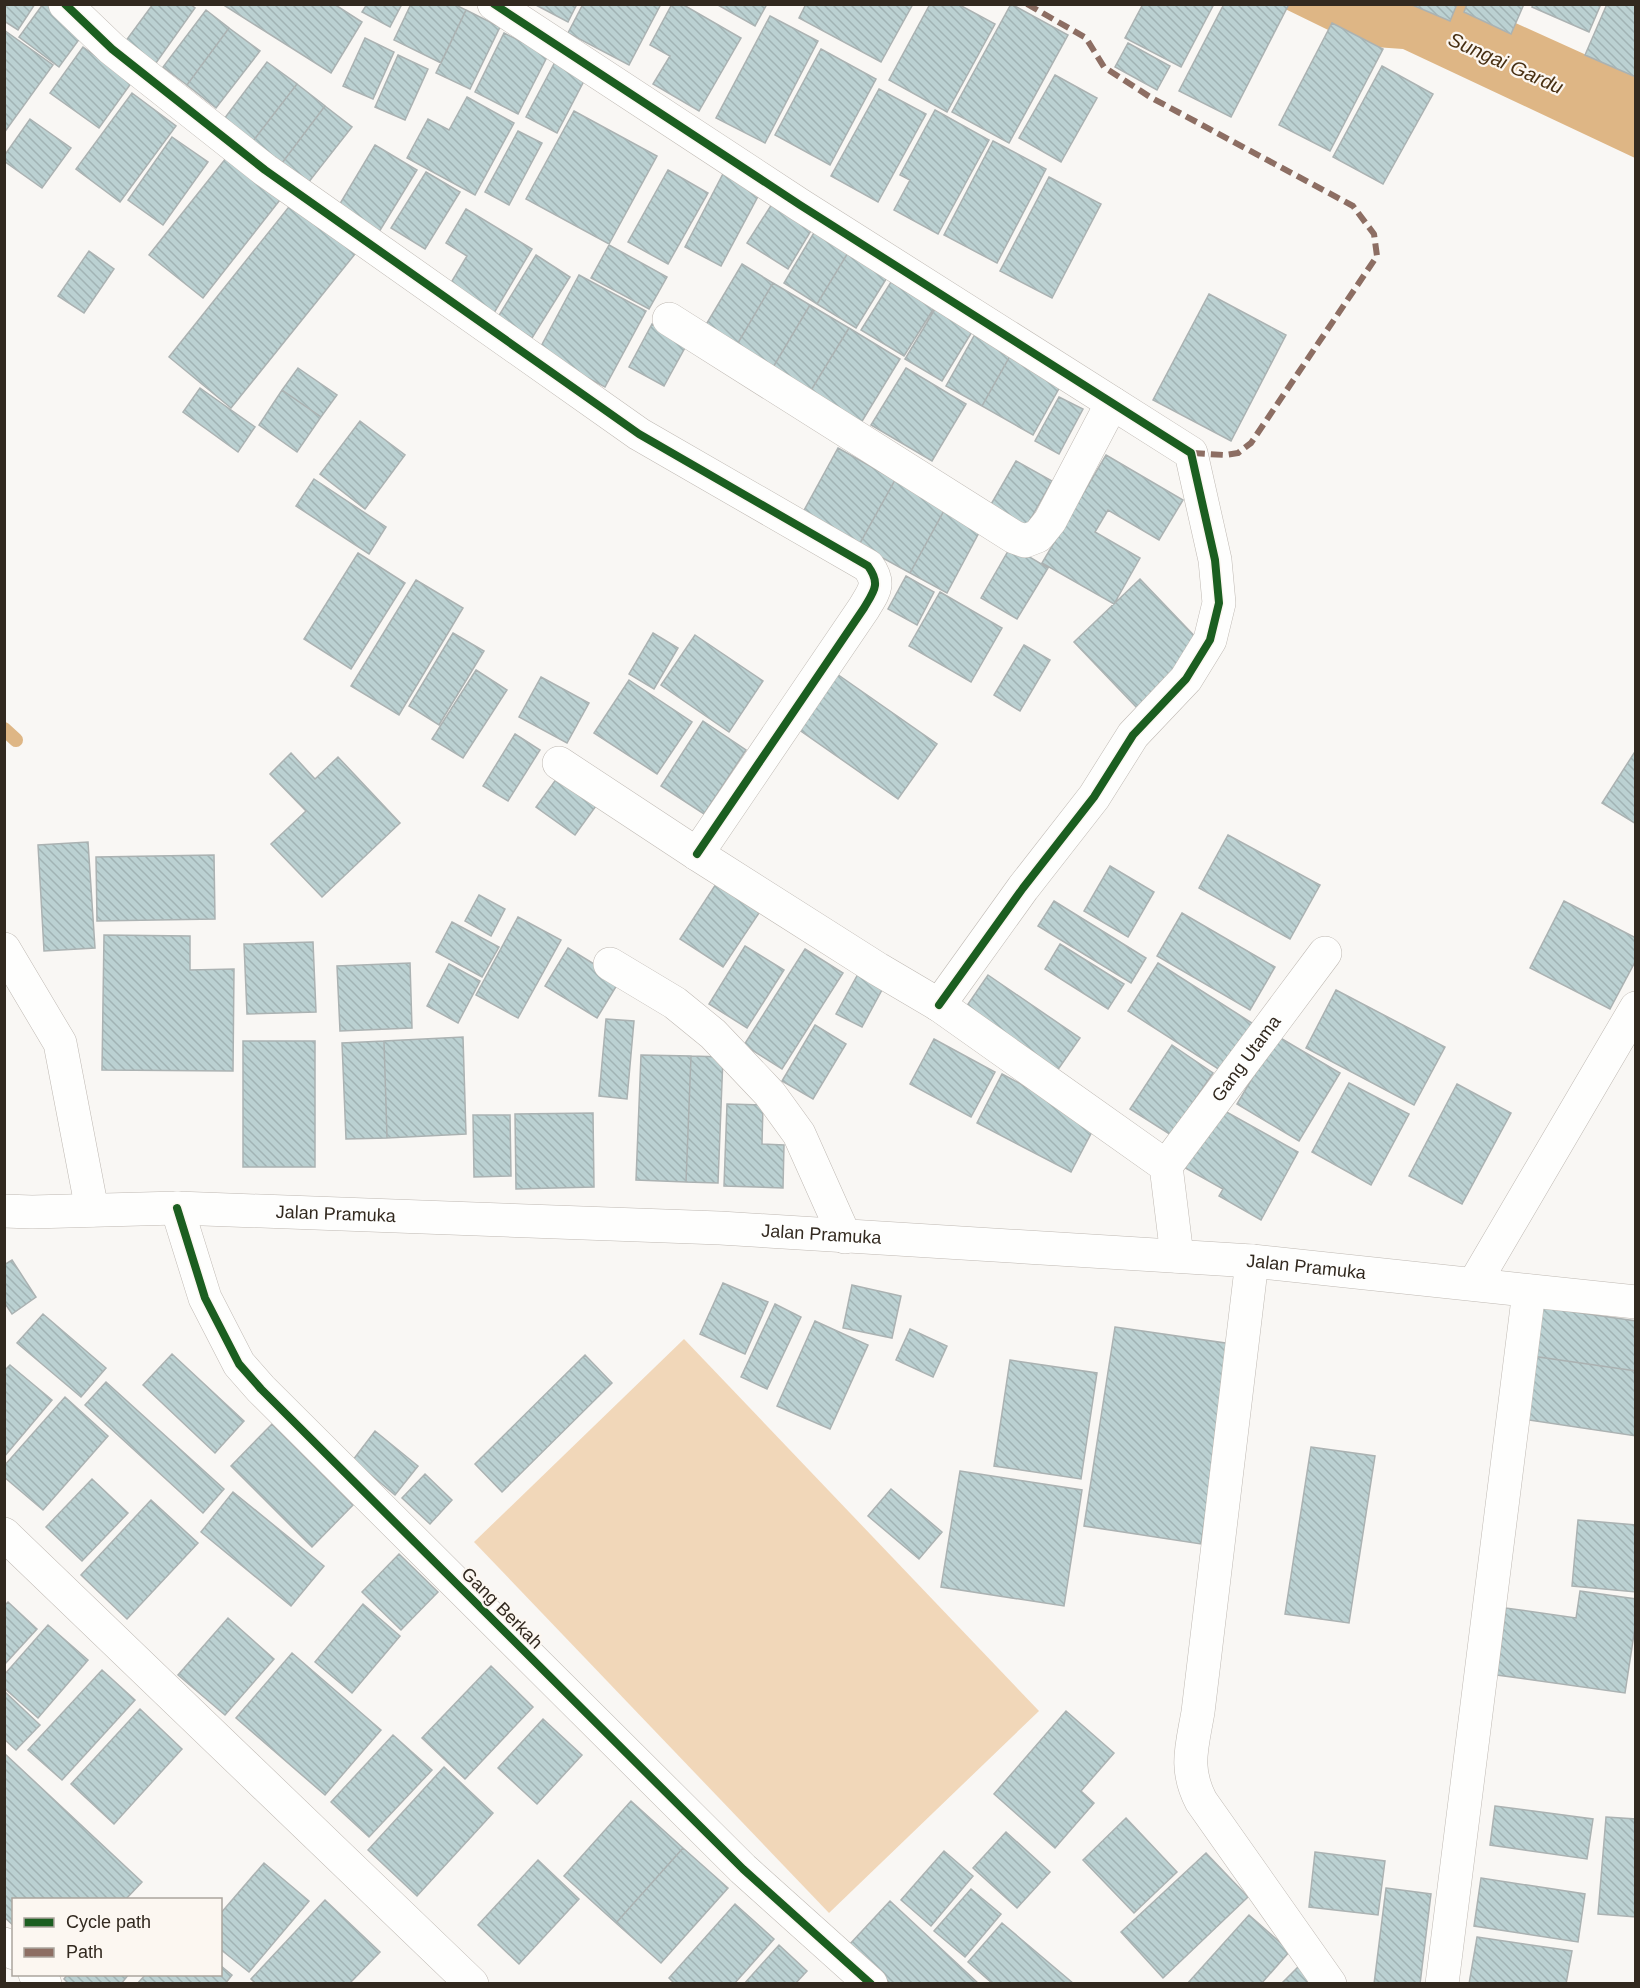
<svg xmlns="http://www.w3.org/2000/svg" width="1640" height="1988" font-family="Arial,sans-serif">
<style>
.pitch{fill:#f1d7b9}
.water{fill:#deb685}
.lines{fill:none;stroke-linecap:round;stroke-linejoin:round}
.stream{stroke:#deb685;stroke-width:14}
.building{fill:url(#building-back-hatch);stroke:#abb2b2;stroke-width:1.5}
.minor-casing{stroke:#bfb9b3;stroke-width:34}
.primary-casing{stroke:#bfb9b3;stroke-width:34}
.minor{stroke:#fefefd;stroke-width:33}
.primary{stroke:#fefefd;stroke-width:33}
.quiet{stroke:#8d6e63;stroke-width:6;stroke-dasharray:12 6;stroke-linecap:butt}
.cycleway-casing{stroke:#fcf7f1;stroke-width:11}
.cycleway{stroke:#1b5e20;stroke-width:8}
.labels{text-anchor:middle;stroke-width:4.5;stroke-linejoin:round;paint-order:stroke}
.street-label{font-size:18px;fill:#32291f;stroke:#fcf7f1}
.water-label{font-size:20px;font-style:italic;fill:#483013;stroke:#fcf7f1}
</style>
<defs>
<pattern id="building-back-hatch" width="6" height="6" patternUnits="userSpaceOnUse" patternTransform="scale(1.5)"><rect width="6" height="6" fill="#bbd1d2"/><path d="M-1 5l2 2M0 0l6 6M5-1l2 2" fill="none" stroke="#a1b3b4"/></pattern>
</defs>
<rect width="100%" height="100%" fill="#f9f7f4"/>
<path class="pitch" d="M684 1339 1039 1711 829 1913 474 1542Z"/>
<path class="water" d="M1277 5H1476L1635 77V158L1403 49 1361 46Z"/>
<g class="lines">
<path class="stream" d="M4 729 16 740"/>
</g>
<path class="building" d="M4 4H35L18 30 4 21Z
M43 4H53L86 30 59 67 19 37Z
M153 4H190L195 8 156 63 125 42Z
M222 4H334L362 22 331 73Z
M367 4H402L390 27 362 12Z
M411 4H454L466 10 441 63 394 40Z
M534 4H577L568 22Z
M583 4H661L629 65 568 33Z
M672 4H682L741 38 699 111 653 84 670 56 650 45Z
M716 4H767L755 26Z
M806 4H913L881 62 799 18Z
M930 4H958L995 24 947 112 889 80Z
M1011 4 1068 35 1009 143 952 112Z
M1143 4H1214L1181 67 1125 38Z
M1224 4H1289L1231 117 1179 91Z
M1410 4H1457L1450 21Z
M1467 4H1524L1511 34 1464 12Z
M1533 4H1601L1589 32 1532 7Z
M1607 4H1636V77L1585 55Z
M206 10 229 28 187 85 163 67Z
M466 10 500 27 470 89 436 73Z
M770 16 818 41 765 143 716 118Z
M1332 23 1383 49 1330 151 1279 125Z
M229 28 260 51 216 108 187 85Z
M4 30 53 65 4 133Z
M504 33 548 55 518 114 475 92Z
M365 38 394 52 373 99 343 86Z
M1128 43 1170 66 1157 90 1115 67Z
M83 47 132 82 99 128 50 93Z
M821 49 876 79 830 165 775 135Z
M398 55 428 69 405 120 375 107Z
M267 62 297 84 253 141 224 119Z
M555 62 585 79 557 133 526 117Z
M1382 66 1433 94 1383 184 1333 157Z
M1055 75 1097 98 1061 162 1019 138Z
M297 84 325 106 282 163 253 141Z
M879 89 926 114 878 202 831 176Z
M132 93 176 126 120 202 76 169Z
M467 97 514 123 475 195 407 158 428 119 449 130Z
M325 106 352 127 308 183 282 163Z
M935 110 989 140 938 234 894 210 910 180 900 175Z
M574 111 657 156 609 244 526 199Z
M30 119 71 148 42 188 4 161V156Z
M518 131 542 143 509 205 485 192Z
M172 137 208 162 163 225 128 200Z
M993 141 1046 169 997 263 944 235Z
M375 145 417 170 379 232 338 207Z
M230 153 283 196 203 298 149 255Z
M726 168 763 187 721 266 685 247Z
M668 170 708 193 668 264 628 242Z
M426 172 460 192 425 249 391 228Z
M1049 177 1101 204 1052 298 1000 271Z
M292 203 355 254 231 408 169 357Z
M772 204 812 229 788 269 747 243Z
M466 209 532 249 494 313 449 286 467 256 446 243Z
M815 231 849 251 817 304 784 283Z
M609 245 667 277 649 309 591 278Z
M89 251 114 269 84 313 58 296Z
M849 251 888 276 856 328 817 304Z
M536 255 570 277 532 338 498 317Z
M742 264 773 283 735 348 704 328Z
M579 275 646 311 605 387 538 352Z
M891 282 934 308 904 356 861 330Z
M773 283 810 305 772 369 735 348Z
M1209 294 1286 335 1231 441 1153 400Z
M938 304 975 327 942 381 905 359Z
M810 305 849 328 810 392 772 369Z
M652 324 687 344 664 386 629 367Z
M979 327 1015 347 982 406 946 386Z
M849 328 900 359 861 423 810 392Z
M1015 347 1066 376 1033 435 982 406Z
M298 368 337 395 321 417 282 390Z
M906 368 966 404 932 461 871 425Z
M200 388 255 427 238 452 183 412Z
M282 390 321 417 297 452 259 425Z
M1059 397 1083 409 1059 454 1035 441Z
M360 421 405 455 365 509 320 474Z
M838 448 895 480 859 545 802 514Z
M1106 455 1183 500 1159 540 1108 510 1095 532 1140 558 1114 604 1042 563Z
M1016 461 1052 481 1026 527 990 506Z
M314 479 386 527 369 554 296 506Z
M895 480 946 507 910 573 859 545Z
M946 507 982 527 947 593 910 573Z
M1011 546 1048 568 1017 619 981 598Z
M358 553 405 583 351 669 304 639Z
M906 576 934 592 917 625 888 609Z
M1140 579 1204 646 1138 709 1074 642Z
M416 580 463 608 399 715 351 686Z
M940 592 1002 628 971 682 909 646Z
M453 633 484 651 439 725 409 706Z
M653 633 678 648 654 689 629 674Z
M695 635 763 681 729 732 661 685Z
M1024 645 1050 660 1020 711 994 695Z
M476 670 507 690 463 758 432 739Z
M837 674 937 744 898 799 798 729Z
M541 677 589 703 567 743 519 717Z
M629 680 692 722 657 774 594 733Z
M703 721 746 750 704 814 661 786Z
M515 734 540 750 508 801 483 786Z
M1636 750V824L1602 803Z
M291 753 315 779 338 757 400 823 322 897 271 844 306 811 270 774Z
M557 778 596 806 575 835 536 807Z
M1228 835 1320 885 1290 939 1199 888Z
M88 842 95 948 44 951 38 845Z
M214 855 215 919 97 921 96 857Z
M1110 866 1154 892 1128 937 1084 911Z
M716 884 759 913 723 967 680 939Z
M479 895 505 909 491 936 465 921Z
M1054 901 1146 958 1131 983 1038 926Z
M1564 901 1636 938V960L1610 1009 1530 968Z
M1182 913 1275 967 1250 1010 1157 956Z
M518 917 561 940 518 1018 476 995Z
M452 922 499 947 482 977 436 952Z
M104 935 190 936V970L234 969 233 1071 102 1070Z
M313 942 316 1012 247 1014 244 944Z
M1060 944 1124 984 1108 1009 1045 969Z
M745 946 784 970 747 1028 709 1004Z
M568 948 620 980 597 1018 545 986Z
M805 949 843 973 782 1069 744 1045Z
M410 963 412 1028 340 1031 337 966Z
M1158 963 1255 1025 1223 1072 1128 1011Z
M449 964 480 981 458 1023 427 1006Z
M858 974 883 988 862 1027 836 1014Z
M988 975 1080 1038 1057 1071 966 1007Z
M1336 990 1445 1047 1414 1105 1306 1048Z
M606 1019 634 1021 627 1099 599 1096Z
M815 1025 846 1044 813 1099 782 1081Z
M1277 1036 1340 1073 1299 1141 1237 1104Z
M463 1037 466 1134 387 1138 384 1041Z
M934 1039 995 1072 971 1117 910 1084Z
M243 1041H315V1167H243Z
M384 1041 387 1138 346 1139 342 1043Z
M1172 1045 1213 1073 1171 1135 1130 1109Z
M641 1055 691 1056 686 1182 636 1180Z
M691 1056 723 1057 718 1183 686 1182Z
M1002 1074 1096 1124 1071 1172 977 1123Z
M1349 1083 1409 1114 1371 1185 1312 1152Z
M1457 1084 1511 1113 1462 1204 1409 1176Z
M727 1104 763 1105 762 1144 784 1145 783 1188 724 1186Z
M1214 1105 1298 1152 1261 1220 1219 1196 1223 1189 1180 1165Z
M593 1113 594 1187 516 1189 515 1114Z
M473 1115H510L511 1176 474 1177Z
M12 1260 36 1297 12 1314 4 1302V1265Z
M723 1283 768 1302 745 1354 700 1334Z
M852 1285 901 1296 892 1338 843 1328Z
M775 1304 801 1317 767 1389 741 1377Z
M1540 1307 1636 1321V1371L1532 1356Z
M43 1314 106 1368 81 1397 17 1343Z
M815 1321 868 1345 830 1429 777 1406Z
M1115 1327 1232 1344 1201 1544 1084 1526Z
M910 1329 947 1346 933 1377 896 1360Z
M172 1354 244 1421 215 1453 143 1385Z
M585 1355 612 1383 502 1492 475 1464Z
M1532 1356 1636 1371V1436L1522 1419Z
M1010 1360 1097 1373 1081 1479 994 1466Z
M10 1365 52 1400 4 1457V1371Z
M106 1382 224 1489 203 1513 85 1405Z
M65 1397 108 1436 43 1510 4 1477V1466Z
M272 1424 353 1505 312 1547 231 1466Z
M375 1431 418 1466 395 1495 353 1460Z
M1311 1447 1375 1456 1349 1623 1285 1614Z
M960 1471 1082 1490 1064 1606 941 1587Z
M425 1474 452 1500 430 1524 402 1498Z
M92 1479 128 1513 82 1561 46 1527Z
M891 1489 942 1532 919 1559 868 1516Z
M233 1492 324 1566 291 1606 201 1532Z
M151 1500 198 1543 127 1619 81 1575Z
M1578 1520 1636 1525V1592L1572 1586Z
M399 1554 438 1592 401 1630 362 1592Z
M1580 1591 1636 1599V1621L1625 1693 1497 1675 1506 1608 1576 1618Z
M8 1602 37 1629 4 1665V1606Z
M363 1604 400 1636 352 1693 315 1662Z
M228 1618 274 1659 225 1715 178 1675Z
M48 1625 88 1660 38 1718 4 1688V1675Z
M292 1653 381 1730 325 1795 236 1718Z
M491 1666 533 1707 465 1779 422 1738Z
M102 1670 135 1700 62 1780 28 1750Z
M4 1691 40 1725 16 1750 4 1739Z
M140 1709 182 1749 114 1824 71 1784Z
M1066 1711 1114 1753 1081 1791 1094 1803 1055 1848 994 1794Z
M543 1719 582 1755 537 1804 498 1768Z
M393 1735 432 1770 369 1837 331 1802Z
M4 1753 142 1882 125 1900H14V1926L4 1917Z
M444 1767 493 1813 417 1896 368 1850Z
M631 1801 683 1848 616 1923 564 1876Z
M1495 1806 1593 1819 1587 1859 1490 1845Z
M1606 1817 1636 1819V1917L1598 1914Z
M1126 1818 1177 1872 1134 1913 1083 1860Z
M1006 1832 1050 1872 1017 1908 973 1868Z
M683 1848 728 1888 661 1963 616 1923Z
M944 1851 973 1876 931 1926 901 1900Z
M1315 1852 1385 1861 1378 1915 1309 1907Z
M1206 1853 1248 1897 1163 1978 1121 1932Z
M538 1860 579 1899 519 1964 478 1925Z
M264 1863 309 1901 249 1972 220 1949V1914Z
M1481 1878 1585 1894 1578 1942 1474 1926Z
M1386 1888 1431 1894 1420 1984H1374Z
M971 1889 1001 1914 965 1957 934 1931Z
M325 1900 380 1952 349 1984H256L251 1979Z
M890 1901 979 1984H891L849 1945Z
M735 1904 774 1939 734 1984H675L669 1978Z
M1249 1915 1290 1951 1261 1984H1187Z
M1002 1923 1074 1984H993L968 1962Z
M1477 1937 1572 1951 1566 1984H1469Z
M779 1945 807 1971 795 1984H744Z
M1301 1964 1321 1984H1281Z
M220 1965 232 1975 225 1984H137L146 1974H220Z
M68 1974H129L121 1984H69L64 1979Z"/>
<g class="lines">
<defs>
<g id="minor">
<path d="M65 4 112 49 265 170 639 434 868 566C881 584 874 591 864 608L697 854"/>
<path d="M494 4 800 205 1191 453 1215 560 1219 603 1210 640 1186 679 1133 735 1094 797 1023 888 939 1005"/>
<path d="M669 319 1014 537 1025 541 1038 536 1050 521 1112 403"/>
<path d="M559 763 697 854 878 969 939 1005 1166 1166 1177 1256"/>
<path d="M4 949 60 1043 92 1210"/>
<path d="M610 964 675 1003 713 1034 770 1094 799 1134 845 1237"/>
<path id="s1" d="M1166 1166 1325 953"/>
<path d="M177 1208 205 1298 239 1364 261 1389 743 1869 871 1984"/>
<path d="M1252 1261 1198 1712C1192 1747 1184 1768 1201 1801L1330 1984"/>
<path d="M1474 1284 1636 1008"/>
<path d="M4 1534 472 1984"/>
<path d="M4 1944 14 1953"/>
<path d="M35 1974 45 1984"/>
<path d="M1442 1984 1529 1291"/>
</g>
<g id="primary">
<path id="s2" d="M4 1211 32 1212 177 1208 720 1228 1252 1261 1636 1302"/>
</g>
</defs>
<use href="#minor" class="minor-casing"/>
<use href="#primary" class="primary-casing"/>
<use href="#minor" class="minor"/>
<use href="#primary" class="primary"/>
<path class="quiet" d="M1027 4 1086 38 1104 67 1150 97 1353 206 1374 234 1377 256 1251 443 1238 453 1225 455 1191 453"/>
<defs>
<path id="cycleway" d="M65 4 112 49 265 170 639 434 868 566C881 584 874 591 864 608L697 854
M494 4 800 205 1191 453 1215 560 1219 603 1210 640 1186 679 1133 735 1094 797 1023 888 939 1005
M177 1208 205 1298 239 1364 261 1389 743 1869 871 1984"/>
</defs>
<use href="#cycleway" class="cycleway-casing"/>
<use href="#cycleway" class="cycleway"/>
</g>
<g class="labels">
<g class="street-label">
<text dy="6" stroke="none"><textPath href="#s1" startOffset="134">Gang Utama</textPath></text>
<text dy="6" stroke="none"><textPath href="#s2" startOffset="332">Jalan Pramuka</textPath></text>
<text dy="6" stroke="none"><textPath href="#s2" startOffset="818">Jalan Pramuka</textPath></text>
<text dy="6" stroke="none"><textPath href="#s2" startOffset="1304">Jalan Pramuka</textPath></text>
<text transform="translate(502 1608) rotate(45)" y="6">Gang Berkah</text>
</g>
<g class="water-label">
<text transform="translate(1506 63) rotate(24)" y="7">Sungai Gardu</text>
</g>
</g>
<rect width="1640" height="1988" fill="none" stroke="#32291f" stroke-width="12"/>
<rect x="12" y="1898" width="210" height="78" fill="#fcf7f1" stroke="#aba59d" stroke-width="1.5"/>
<rect x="24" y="1918" width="30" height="9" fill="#1b5e20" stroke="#aba59d" stroke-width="1.5"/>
<text x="66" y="1928" font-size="18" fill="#32291f">Cycle path</text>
<rect x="24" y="1948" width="30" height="9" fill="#8d6e63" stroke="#aba59d" stroke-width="1.5"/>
<text x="66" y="1958" font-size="18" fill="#32291f">Path</text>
</svg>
